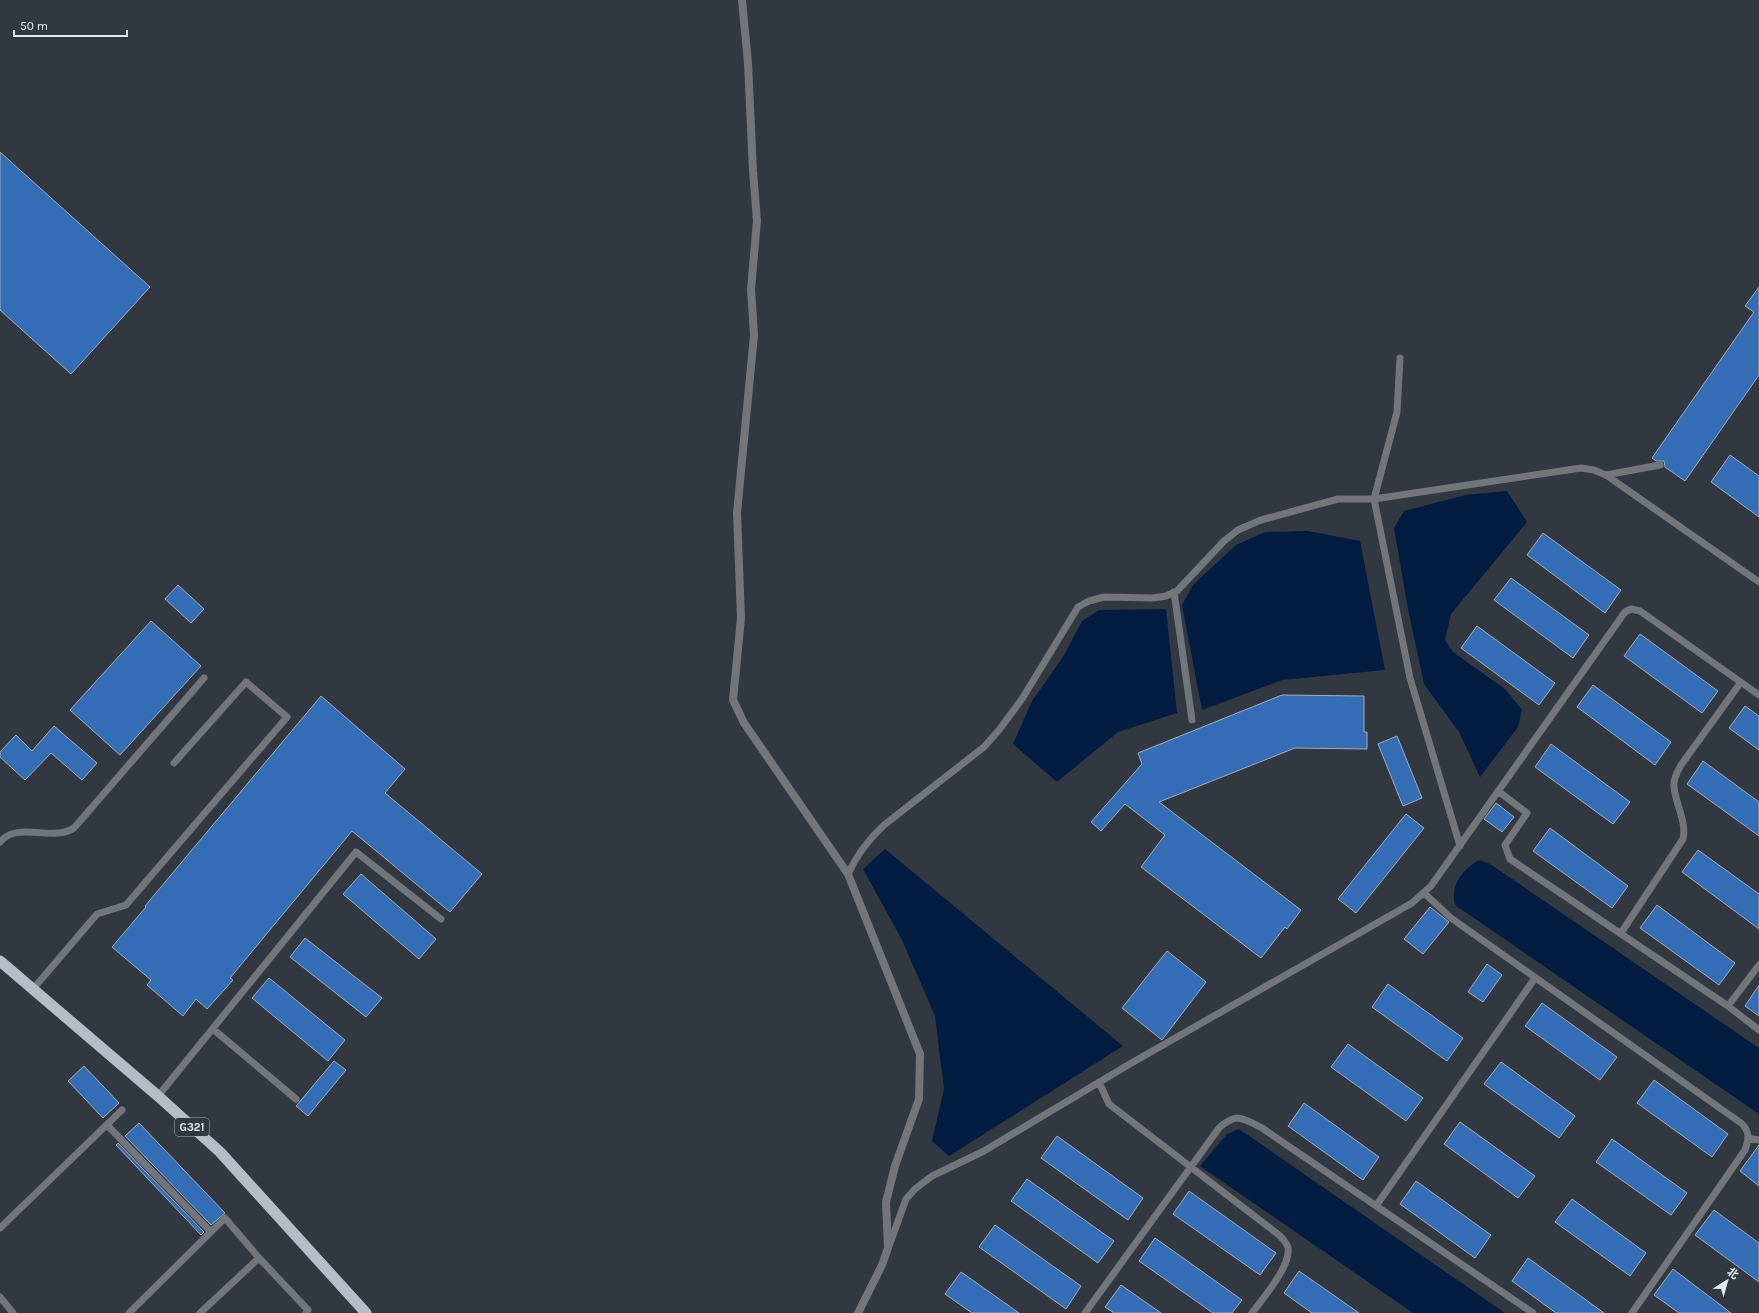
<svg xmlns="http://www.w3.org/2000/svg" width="1759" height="1313" font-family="Karla,'Noto Sans SC',sans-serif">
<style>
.water{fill:#001c40}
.building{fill:#336db6;stroke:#a5adb7}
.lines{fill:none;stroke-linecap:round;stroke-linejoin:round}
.service{stroke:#727579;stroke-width:7}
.minor{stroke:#727579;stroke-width:8}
.trunk{stroke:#b6bdc7;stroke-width:11}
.labels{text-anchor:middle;stroke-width:3;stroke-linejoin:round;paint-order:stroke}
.shield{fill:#323840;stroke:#b0b5bb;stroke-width:1}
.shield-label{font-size:11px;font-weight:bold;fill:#e6eaf0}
</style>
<rect width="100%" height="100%" fill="#323840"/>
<path class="water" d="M1507 491 1527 522 1451 614 1445 640 1453 652 1505 689 1522 710 1518 727 1480 777 1459 732 1424 684 1408 609 1394 528 1404 511 1466 495Z
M1308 531 1360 541 1385 670 1282 680 1202 710 1182 605 1193 585 1236 545 1265 532Z
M1166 609 1177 713 1118 732 1057 782 1013 744 1032 701 1063 657 1082 621 1099 610Z
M885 849 1123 1046 949 1156 932 1141 944 1089 935 1016 902 940 863 869Z
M1479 860 1490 864 1759 1048V1114L1455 905C1450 885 1462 870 1479 860Z
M1239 1129 1505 1313H1413L1200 1166 1227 1134Z"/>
<path class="building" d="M0 152 150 287 71 374 0 310Z
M1759 287V375L1685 481 1665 467 1664 461H1656L1652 458 1754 312 1745 306Z
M1730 455 1759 476V517L1711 482Z
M1543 533 1621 590 1605 613 1527 555Z
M1511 578 1589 635 1573 658 1494 600Z
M178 585 204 609 191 623 165 599Z
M151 621 201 666 120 755 70 710Z
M1477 626 1555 683 1539 705 1461 648Z
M1640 634 1718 691 1702 713 1624 656Z
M1593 685 1671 742 1655 765 1577 707Z
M1282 695 1364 696V732H1367V749L1295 748 1159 802 1301 910 1287 929 1285 927 1261 958 1141 867 1165 835 1125 804 1101 831 1091 822 1142 764 1138 753Z
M321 696 405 769 385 793 482 874 450 912 352 831 230 978 233 980 207 1009 196 999 183 1016 147 985 151 980 112 947 146 907 145 906Z
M1745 706 1759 716V750L1729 728Z
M54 726 97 763 82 780 51 753 25 780 0 757V752L16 735 32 751Z
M1397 736 1422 798 1403 806 1378 744Z
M1551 744 1630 802 1613 824 1535 767Z
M1703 761 1759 802V836L1687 784Z
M1496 803 1514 817 1502 832 1484 819Z
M1406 814 1424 828 1356 913 1338 899Z
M1550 828 1628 886 1612 908 1533 851Z
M1698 850 1759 894V929L1682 872Z
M361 874 436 939 419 959 343 894Z
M1657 905 1735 963 1719 985 1640 928Z
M1430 907 1449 922 1423 954 1404 939Z
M305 938 382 998 366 1017 290 957Z
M1167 951 1206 982 1162 1040 1122 1008Z
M1487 964 1502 975 1483 1002 1468 992Z
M269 978 345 1040 328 1061 252 998Z
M1388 984 1463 1038 1447 1061 1372 1007Z
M1759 985V1016L1745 1006Z
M1542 1003 1617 1057 1600 1080 1525 1026Z
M1348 1044 1423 1098 1406 1121 1331 1067Z
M334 1061 346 1070 308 1116 296 1106Z
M1501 1062 1575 1116 1559 1138 1484 1084Z
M84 1066 119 1103 103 1118 68 1081Z
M1654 1080 1728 1134 1712 1157 1637 1103Z
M1304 1103 1379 1157 1363 1180 1288 1126Z
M1460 1122 1535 1176 1518 1198 1444 1144Z
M139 1123 225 1213 211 1225 125 1136Z
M1057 1136 1143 1198 1128 1220 1041 1158Z
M1612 1139 1687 1193 1671 1215 1596 1162Z
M118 1143 204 1232 201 1235 116 1145Z
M1759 1145V1186L1740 1171Z
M1027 1179 1114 1241 1098 1263 1011 1201Z
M1416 1181 1491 1235 1475 1258 1400 1204Z
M1189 1191 1276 1253 1260 1275 1173 1214Z
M1572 1199 1646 1253 1630 1276 1555 1222Z
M1714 1210 1759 1243V1282L1695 1235Z
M995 1225 1081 1286 1066 1309 979 1247Z
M1155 1238 1242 1300 1232 1313H1213L1139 1261Z
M1528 1258 1604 1313H1556L1512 1281Z
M1673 1269 1731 1313H1679L1654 1295Z
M1299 1271 1359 1313H1312L1284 1293Z
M961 1272 1019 1313H972L945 1294Z
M1121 1285 1161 1313H1114L1105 1307Z"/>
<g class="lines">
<path class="service" d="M1400 358 1397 412 1374 499 1410 678 1460 846
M1606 475 1660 465
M1174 592 1192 720
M1498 791 1527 813 1505 845 1510 859 1728 1006 1759 965
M0 842C17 821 53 842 74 828L204 678
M848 874C857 854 868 840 884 825L984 747 999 730 1022 699 1078 607 1089 601 1104 597 1153 598 1166 596 1177 591 1224 541 1238 530 1261 520 1338 499H1374L1581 468 1594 470 1606 475 1759 582
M1424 893 1451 918 1741 1123C1750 1131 1749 1139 1745 1150L1632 1313
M1621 933 1683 839C1687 821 1675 804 1674 786 1673 778 1678 771 1681 765L1741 682
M33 989 97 914 126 905 287 717 246 682 174 763
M1728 1006 1759 1030
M213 1029 296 1099
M1099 1082 1109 1104 1279 1235C1283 1239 1287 1243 1288 1248 1291 1266 1263 1298 1252 1313
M158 1096 356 852 441 919
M107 1125 211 1232
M1748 1138 1759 1140
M1376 1206 1535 978
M0 1228 122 1110
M889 1246 906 1199 915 1189 932 1176 984 1151 1128 1065 1412 903 1431 886 1625 612 1631 609 1640 611 1759 695
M0 1297 13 1313
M129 1313 225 1218 259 1258
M200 1313 259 1258 308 1310 306 1313
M1085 1313 1219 1128C1237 1112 1243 1118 1262 1128L1533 1313"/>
<path class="minor" d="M742 0 748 63 753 171 757 221 751 289 754 335 737 513 741 618 733 700 744 723 848 874 920 1054 919 1099 895 1166 886 1202 888 1248 882 1265 858 1313"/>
<path class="trunk" d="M0 961 158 1096 220 1152 366 1313"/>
</g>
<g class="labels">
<rect class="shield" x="175" y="1118" width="34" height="18" rx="3"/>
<g class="shield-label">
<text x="192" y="1131">G321</text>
</g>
</g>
<g transform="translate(1727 1281) rotate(37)" stroke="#323840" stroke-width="3" paint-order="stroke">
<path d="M0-3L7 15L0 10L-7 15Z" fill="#e6eaf0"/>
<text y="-6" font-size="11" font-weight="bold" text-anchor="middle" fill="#e6eaf0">北</text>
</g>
<path d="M14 30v6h113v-6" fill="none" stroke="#e6eaf0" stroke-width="2"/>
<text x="20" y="30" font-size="12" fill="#e6eaf0" stroke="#323840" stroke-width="3" paint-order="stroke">50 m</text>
</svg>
